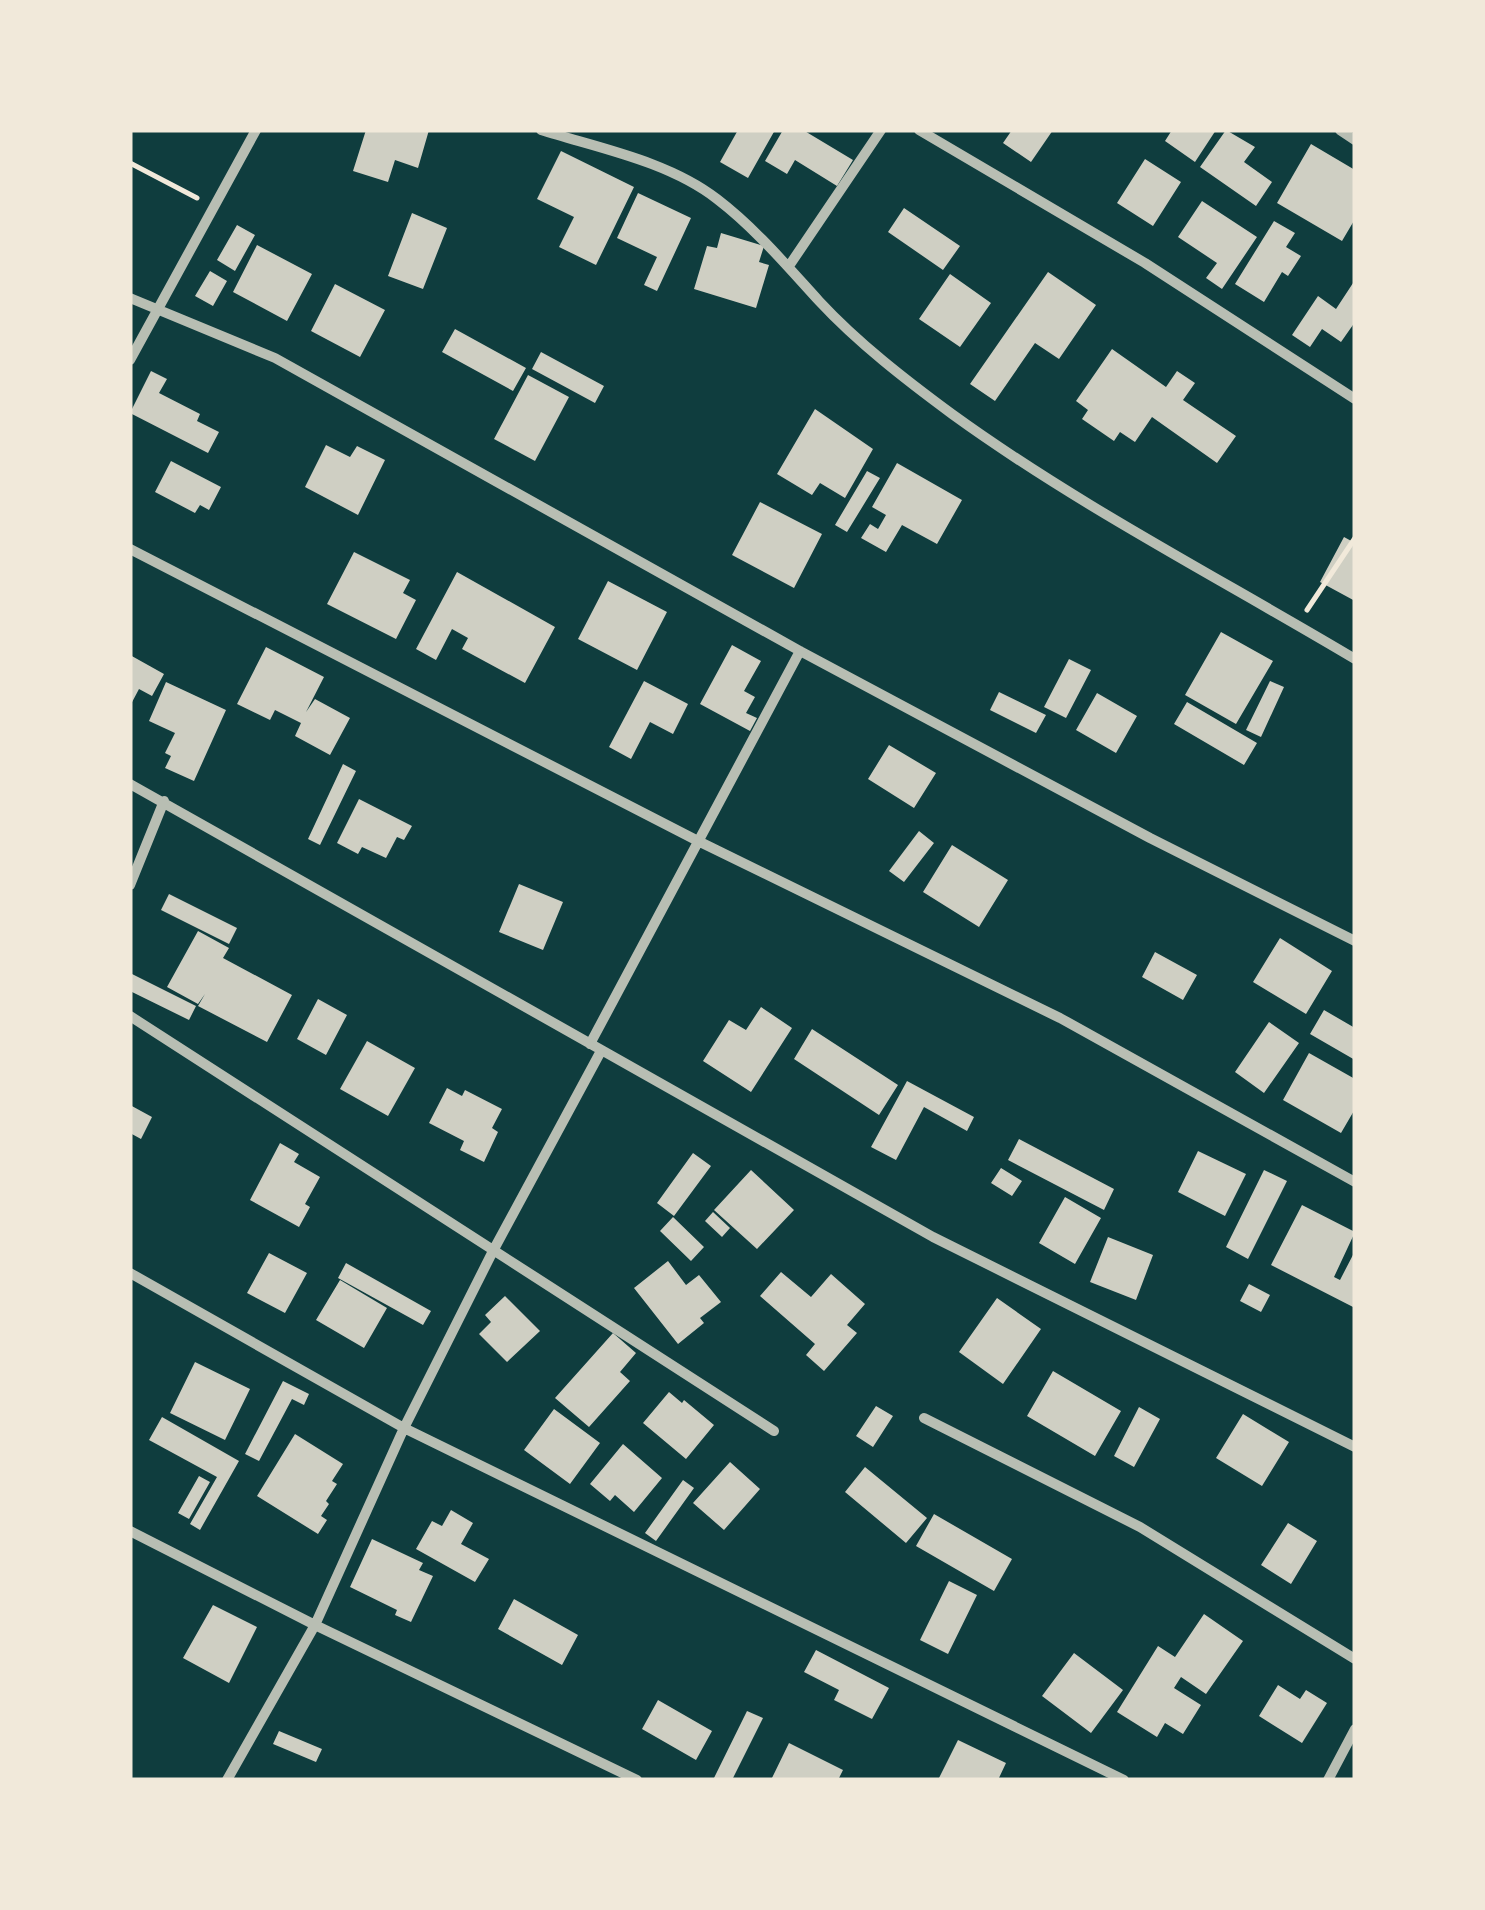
<svg xmlns="http://www.w3.org/2000/svg" width="1485" height="1910" font-family="Roboto,sans-serif">
<style>
.building{fill:#cfcfc3}
.lines{fill:none;stroke-linecap:round;stroke-linejoin:round}
.path{stroke:#f1e9da;stroke-width:5}
.minor{stroke:#b8beb3;stroke-width:10}
</style>
<rect width="100%" height="100%" fill="#0f3d3e"/>
<path class="building" d="M366 130H429L418 168 395 160 388 182 353 171Z
M738 130H775L748 178 720 162Z
M783 130H803L853 160 837 186 795 160 787 174 765 161Z
M1012 130H1053L1031 162 1003 143Z
M1172 130H1216L1195 162 1165 141Z
M1226 130 1255 147 1244 162 1272 182 1256 206 1200 167Z
M1311 144 1355 170V219L1342 241 1277 203Z
M561 151 634 187 596 265 559 247 574 217 537 199Z
M1145 159 1181 182 1153 226 1117 203Z
M638 193 691 218 657 291 644 285 657 257 617 238Z
M1202 201 1257 237 1222 289 1206 278 1217 263 1178 237Z
M904 208 960 246 943 270 888 232Z
M412 213 447 228 423 289 388 276Z
M1274 221 1295 233 1286 247 1301 256 1288 276 1282 272 1264 302 1235 284Z
M237 225 255 235 235 271 217 260Z
M721 233 764 246 759 262 769 265 756 308 694 289 707 246 717 248Z
M257 245 312 274 287 321 233 292Z
M210 271 227 281 213 306 195 296Z
M1048 272 1096 305 1059 359 1035 343 995 401 970 384Z
M950 274 991 303 960 347 919 319Z
M1355 280V322L1341 342 1322 329 1310 347 1292 335 1318 296 1336 309Z
M335 284 385 310 360 357 311 331Z
M455 329 526 368 513 391 442 352Z
M1112 349 1166 387 1177 371 1195 383 1183 400 1236 436 1217 463 1152 417 1135 442 1120 432 1114 441 1082 419 1088 410 1076 401Z
M541 352 604 386 595 403 532 369Z
M151 371 167 379 159 393 200 414 197 421 219 432 208 453 130 413Z
M528 375 569 397 535 461 494 439Z
M815 409 873 449 845 498 820 483 812 495 777 474Z
M326 445 350 457 357 446 385 460 358 515 305 487Z
M171 461 221 487 209 510 200 505 195 513 155 492Z
M897 463 962 500 937 544 902 525 886 552 861 538 870 524 878 529 886 515 872 507Z
M867 471 880 478 847 532 835 525Z
M760 502 822 534 794 588 732 555Z
M1344 537 1355 543V601L1320 582Z
M354 552 410 580 403 593 416 600 396 639 327 604Z
M457 572 555 627 525 683 462 649 468 638 452 629 436 660 416 649Z
M608 581 667 612 637 670 578 639Z
M1221 632 1273 661 1236 724 1185 695Z
M732 645 761 661 744 691 755 697 746 713 757 718 750 731 700 704Z
M266 647 324 677 306 712 315 699 350 718 330 755 295 736 301 723 275 710 270 720 237 704Z
M130 655 164 674 152 696 139 689 130 706Z
M1069 659 1091 670 1066 718 1044 707Z
M644 681 688 704 673 734 650 722 631 759 609 747Z
M1270 681 1284 687 1261 737 1246 730Z
M166 682 226 710 194 781 165 768 171 756 165 753 175 733 149 721Z
M999 692 1046 715 1036 733 990 710Z
M1097 693 1137 716 1116 753 1076 730Z
M1187 702 1257 743 1244 765 1174 724Z
M889 745 936 773 914 808 868 779Z
M343 764 356 771 320 845 308 839Z
M359 799 412 826 404 840 397 837 386 858 362 847 358 854 337 843Z
M919 831 934 843 904 882 889 871Z
M952 845 1008 880 979 927 923 892Z
M519 884 563 902 543 950 499 932Z
M169 894 237 928 229 944 161 910Z
M198 931 229 948 223 958 292 995 267 1042 198 1006 205 994 198 1004 167 987Z
M1280 938 1332 971 1306 1014 1253 982Z
M1155 952 1197 975 1183 1000 1142 977Z
M130 973 196 1006 189 1020 130 991Z
M318 999 347 1015 326 1055 297 1039Z
M761 1007 792 1028 751 1092 703 1061 729 1020 746 1030Z
M1324 1010 1355 1028V1060L1310 1034Z
M1269 1022 1299 1043 1264 1093 1235 1072Z
M812 1029 898 1085 879 1115 794 1059Z
M367 1041 415 1068 388 1116 340 1089Z
M1309 1053 1355 1079V1109L1341 1133 1283 1100Z
M907 1081 974 1117 967 1131 924 1107 896 1160 871 1147Z
M447 1088 462 1096 465 1090 502 1109 492 1128 498 1132 484 1162 460 1150 464 1141 429 1123Z
M130 1105 152 1117 141 1139 130 1133Z
M1019 1139 1114 1189 1104 1210 1008 1160Z
M280 1143 299 1154 294 1162 320 1177 305 1204 310 1207 299 1227 250 1200Z
M1198 1151 1246 1174 1225 1216 1178 1192Z
M693 1153 711 1166 674 1216 657 1203Z
M1001 1168 1022 1181 1012 1196 991 1183Z
M751 1170 794 1210 757 1249 714 1210Z
M1264 1170 1287 1181 1248 1259 1226 1247Z
M1065 1197 1101 1218 1075 1264 1039 1243Z
M1302 1205 1355 1232 1334 1277 1340 1280 1355 1251V1308L1271 1265Z
M713 1212 730 1228 722 1237 705 1221Z
M673 1217 704 1247 691 1261 660 1231Z
M1108 1237 1153 1255 1136 1300 1090 1282Z
M269 1253 307 1273 285 1313 247 1293Z
M668 1261 686 1285 699 1275 721 1302 700 1318 704 1323 678 1344 634 1288Z
M346 1263 431 1311 423 1325 338 1278Z
M781 1272 811 1297 831 1274 865 1304 847 1325 857 1333 824 1371 806 1355 815 1344 760 1296Z
M340 1280 387 1308 364 1348 316 1320Z
M1249 1284 1270 1295 1261 1312 1240 1301Z
M505 1296 540 1331 507 1362 479 1334 491 1322 485 1315Z
M997 1298 1041 1329 1003 1384 959 1352Z
M613 1333 636 1353 620 1372 630 1381 589 1427 555 1398Z
M195 1362 250 1389 225 1440 170 1413Z
M1053 1371 1121 1411 1095 1456 1027 1416Z
M283 1381 309 1394 304 1405 292 1399 259 1461 245 1454Z
M669 1392 682 1403 684 1400 714 1425 686 1459 643 1423Z
M876 1406 893 1416 873 1447 856 1436Z
M1139 1407 1160 1419 1134 1467 1114 1456Z
M554 1409 600 1443 570 1484 524 1450Z
M1243 1414 1289 1442 1262 1486 1216 1458Z
M162 1417 239 1461 200 1530 190 1524 217 1477 149 1440Z
M295 1434 343 1464 332 1481 337 1484 326 1501 329 1504 321 1516 327 1520 318 1534 257 1496Z
M623 1444 662 1478 634 1512 615 1495 610 1501 590 1484Z
M730 1462 760 1489 724 1530 693 1503Z
M865 1467 927 1518 906 1543 845 1492Z
M199 1476 210 1482 189 1519 178 1513Z
M683 1480 694 1488 656 1541 645 1533Z
M451 1510 473 1523 461 1544 489 1559 475 1582 416 1549 432 1521 442 1526Z
M934 1514 1012 1559 994 1591 916 1546Z
M1288 1523 1317 1541 1291 1584 1261 1565Z
M372 1539 423 1563 419 1570 433 1576 411 1622 395 1615 397 1610 350 1587Z
M949 1581 977 1595 948 1654 920 1640Z
M514 1599 578 1635 562 1665 498 1629Z
M213 1605 257 1627 229 1683 183 1658Z
M1204 1614 1243 1641 1206 1694 1181 1677 1174 1688 1201 1705 1183 1734 1165 1723 1157 1737 1117 1712 1158 1646 1175 1657Z
M816 1650 889 1688 872 1719 834 1700 839 1690 804 1672Z
M1074 1653 1123 1690 1091 1733 1042 1696Z
M1278 1685 1300 1699 1306 1690 1327 1703 1302 1743 1259 1716Z
M658 1700 712 1731 696 1760 642 1729Z
M747 1711 763 1718 732 1780H713Z
M279 1731 322 1749 316 1762 273 1744Z
M958 1740 1006 1763 998 1780H938Z
M789 1743 843 1770 838 1780H771Z"/>
<g class="lines">
<path class="path" d="M130 163 197 198
M1307 610 1355 538"/>
<path class="minor" d="M541 130C598 148 668 161 717 199 755 228 787 266 819 301 858 343 906 380 952 414 1079 506 1221 579 1355 659
M919 130 1145 263 1355 399
M1340 130 1355 140
M789 266 881 130
M130 298 275 358 800 651 1150 838 1355 941
M130 360 256 130
M130 549 698 841 1060 1018 1355 1182
M130 784 933 1237 1355 1447
M130 885 164 801
M130 1016 774 1431
M590 1044 800 651
M130 1273 404 1428 1124 1780
M924 1418 1140 1527 1355 1659
M130 1531 315 1625 637 1780
M227 1780 315 1625 404 1428 493 1251 601 1051
M1328 1780 1355 1729"/>
</g>
<rect width="1485" height="1910" fill="none" stroke="#f1e9da" stroke-width="265"/>
</svg>
